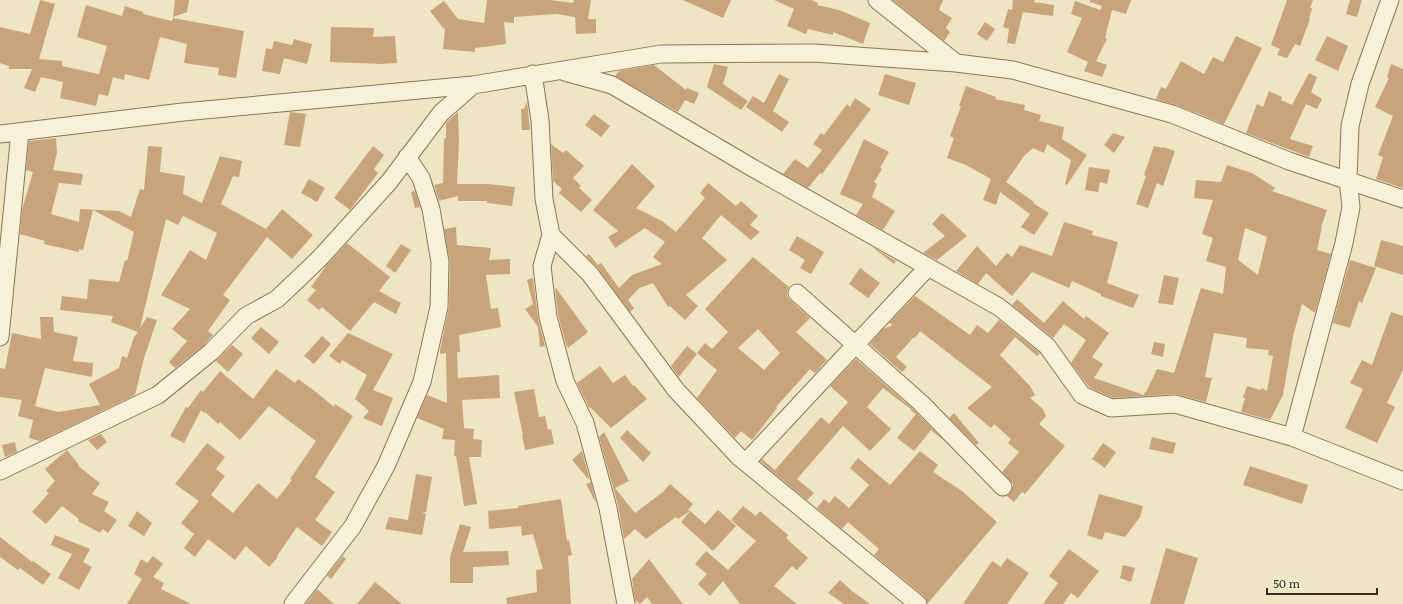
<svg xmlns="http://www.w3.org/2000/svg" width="1403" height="604" font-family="Literata,serif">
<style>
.building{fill:#c9a47b;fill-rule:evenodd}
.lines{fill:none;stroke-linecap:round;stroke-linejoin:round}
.minor-casing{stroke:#86775b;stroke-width:19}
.minor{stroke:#f8f1d7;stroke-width:17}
</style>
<rect width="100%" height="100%" fill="#ede5c4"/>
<path class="building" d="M40 0 55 4 39 59 62 61V66L99 74 107 46 77 37 86 5 122 16 125 6 143 12V14L172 21 173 18 244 31 236 78 218 75 219 68 184 63 187 44 160 37 149 80 125 74 124 80 113 77 108 96 99 94 96 106 60 98 63 82 41 77 35 92 24 88 32 69H9V66L0 63V27L30 34Z
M175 0H189L187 12 173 17Z
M487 0H550L573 3 574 0H591L588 19H596V33L576 34 575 17 556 14 514 17V23L504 22 506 44 475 48V52L443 49 445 29 443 28 430 11 444 1 458 19 484 23Z
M683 0H731L723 18Z
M774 0H812L818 3 817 5 839 10 870 23 863 44 833 32V35L808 29 806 34 787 26 794 9Z
M893 0H943L939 10 952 18 946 28 950 32 944 41Z
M1013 0H1035L1034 2 1054 5 1053 16 1023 12 1015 44 1007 43 1009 29 1003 27 1008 9 1012 10Z
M1090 0H1131L1126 14 1112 10 1105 38 1107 39 1096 61 1107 65 1102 77 1084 71 1088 62 1067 52 1082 18 1071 14 1075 1 1100 10 1102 6 1090 2Z
M1287 0H1313L1310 8H1312L1309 19H1310L1300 46 1295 44 1287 58 1277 55 1280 49 1271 45Z
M1350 0H1362L1357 17 1346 14Z
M985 22 995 29 987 41 977 34Z
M331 27 374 28 373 37 395 36 397 63 382 64 330 62Z
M1236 36 1262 48 1224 124 1176 105 1156 99 1161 87 1166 89 1181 61 1204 74 1213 57 1223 62Z
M1327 36 1348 46 1338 71 1315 60Z
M294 39 312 44 307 64 284 58 280 74 262 71 266 48 272 49 274 41 292 45Z
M714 64 728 67 723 84 748 101 741 110 707 87Z
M1391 64 1403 69V188L1376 179 1383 157 1378 155 1393 116 1375 107 1389 78 1387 77Z
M654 65 686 90 687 88 699 93 694 104 685 100 678 112 615 76 619 71Z
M1309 73 1317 77 1311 92 1322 99 1317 109 1306 104 1290 139 1313 146 1309 157 1246 133 1257 104 1263 107 1269 91 1282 97 1281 100 1292 105Z
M779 74 789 79 773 111 789 122 782 132 746 107 753 96 764 103Z
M885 74 916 83 909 105 878 95Z
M966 86 996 97 995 99 1025 105 1024 110 1041 115 1039 121 1064 127 1062 139 1087 155 1067 185 1065 184 1071 160 1047 144 1044 153 1033 148 1024 156 1006 182 1034 202 1033 203 1049 213 1034 235 1021 227 1030 214 1000 192 996 205 983 200 991 179 966 165 947 158 954 138 950 136 961 106H959Z
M855 98 871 109 822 174 820 173 808 188 783 174 795 159 808 168 822 150 813 144 821 133 824 135 847 104 850 107Z
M527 101 530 130H522L521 109H524Z
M290 112 306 114 300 147 284 145Z
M458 112 459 140 457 184H489L515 187 512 206 487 203V201H458V196L439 201 434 185 443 183 444 138H446V123Z
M594 114 610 126 601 137 585 125Z
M1113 133 1125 137 1114 153 1104 145Z
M56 138 57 152 53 170 83 174 81 185 59 183 51 214 79 222 80 209 119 211 131 217 140 189 144 190 148 146 162 147 160 172 185 176 183 194 202 203 220 156 242 161 239 177 233 176 221 204 266 229 282 209 313 235 292 259 267 237 223 295 230 300 208 331 213 335 204 345 175 368 169 362 187 341 172 329 190 309 161 295 190 250 206 260 217 233 183 216 178 225 166 219 140 328 147 317 157 320 144 358 135 395 40 441 29 438 33 420 18 416 22 400 0 397V368L5 369 12 333 41 339 40 317H53L54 332 78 337 73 361 93 363 92 377 45 368 35 406 58 412 100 405 89 384 119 368 122 356 127 358 134 337 138 332 111 322 113 316 60 310 62 296 87 299 89 279 119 282 125 260 127 261 134 232 93 210 83 250 79 249V252L44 244 45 241 20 234 22 210 33 172 26 170 29 141Z
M864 139 889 152 880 168 882 169 874 182 877 184 872 197 895 211 883 230 856 215 863 204 840 194Z
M551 144 563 153 566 150 584 166 573 178 581 186 579 188 592 200 581 212 559 193 562 189 553 181Z
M373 146 384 155 374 169 378 173 350 210 334 198Z
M1154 146 1163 148V147L1175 151 1163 186 1157 183 1148 208 1136 204 1146 176 1144 175Z
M632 164 655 186 636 208 662 221 676 232 705 198 700 193 708 183 736 206 741 201 758 216 750 225 760 232 751 240 721 215 702 238 727 260 686 295 698 306 685 320 670 306 668 307 653 283 639 288 628 300 634 308 630 312 598 268 586 256 589 254 598 265 601 263 619 288 632 275 662 264 653 257 665 242 645 228 615 248 608 237 618 231 593 210Z
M1227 165 1252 173 1275 188 1272 191 1327 210 1321 227H1322L1317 250 1331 254 1315 313 1302 304 1293 336 1283 395 1270 420 1241 412 1245 398H1243L1247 386 1260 390 1262 388 1267 391 1273 356 1268 355 1269 350 1246 348 1247 338 1214 333 1205 377 1212 378 1206 402 1175 394 1113 398 1089 387 1071 363 1086 340 1064 324 1053 338 1012 305 1017 299 1044 323 1063 301 1084 319 1086 316 1109 333 1092 357 1103 364 1094 378 1144 395 1145 392H1146L1157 369 1174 373 1201 288 1223 294 1226 267 1206 261 1213 238 1202 234 1213 200 1194 198 1196 180 1221 182ZM1245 228 1267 237 1258 275 1238 260Z
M1089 167 1110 170 1107 184 1100 182 1098 192 1085 190Z
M309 179 325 188 317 202 301 193Z
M415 191 420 207 415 208 411 192Z
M942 213 967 236 937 260 923 253 945 236 932 224Z
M1064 222 1093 231 1092 235 1118 242 1107 283 1139 295 1133 308 1101 296V294L1072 281 1069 288 1032 272 1012 296 986 273 978 284 956 271 977 246 996 266 1007 253 1012 257 1020 245 1052 256Z
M456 227 457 245 491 248 489 260 510 259V274L486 275 491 309 498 308 501 327 459 335 460 352H457L458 378 499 375 500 398 462 400 464 428 474 429 473 439 482 440 481 457H469L477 504 464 506 456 456H454L455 440 442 439 444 429 417 418 427 395 447 403 446 353 440 354V350L449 307 450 262 444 229Z
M797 236 824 252 811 274 800 268 805 260 789 250Z
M1381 240 1403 246V275L1374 266Z
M347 243 390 277 379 291 401 303 396 314 374 302 350 331 322 307 319 310 307 300 316 290 311 287 326 266Z
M401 244 411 250 395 273 386 266Z
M871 246 896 261 894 264Z
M753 257 789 287 787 291V296L790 300 810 318 796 332 827 360 815 373 810 369 776 407 777 408 752 440 741 431 735 438 697 398 717 370 697 353 705 343 712 349 728 332 705 309ZM758 329 780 353 764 370 738 348Z
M1350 260 1376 268 1362 303 1359 301 1350 328 1333 323Z
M860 268 880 283 868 298 849 284Z
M1164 275 1179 278 1173 305 1158 303Z
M533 278 538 318 545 346 540 347 538 327 525 309 533 304 527 280Z
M556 288 588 332 568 348 566 345 558 315 555 289Z
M915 296 970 335 977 325 988 333 999 320 1040 353 1037 356 1015 337 1000 355 1030 386 1035 395 1030 398 1043 409 1046 416 1039 424 1065 446 1025 494 1022 492 1014 502 1007 496 1012 490 1013 484 1002 472 1019 452 1008 443 1011 439 994 424 991 428 967 408 992 387 920 331 915 338 914 337 896 357 907 367 902 372 870 344 883 329 893 325 889 323Z
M1391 312 1403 316V370L1387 403 1395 407 1377 443 1345 428 1363 389 1350 383 1362 360 1372 365Z
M261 327 279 342 269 354 251 338Z
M348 333 393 354 373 390 393 398 382 426 363 418 369 411 355 399 367 375 342 360 340 364 329 356Z
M322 336 331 344 314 364 304 356Z
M1154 342 1165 344 1163 357 1151 354Z
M232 345 243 354 228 372 216 361Z
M687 346 697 354 679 377 671 366Z
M856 359 914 410 945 442 931 430 914 451 897 438 916 414 911 411 912 410 883 388 867 407 891 429 870 451 843 426 797 479 814 493 807 500 760 461 762 459 775 470 821 417 829 424 848 402 830 386Z
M600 366 613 383 625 375 633 386 634 385 647 399 611 428 590 407 589 408 577 383Z
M276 369 295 383 298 379 316 392 334 407 335 404 353 416 315 477 335 492 315 520 332 532 322 546 297 527 277 556 278 557 269 567 246 546 235 560 208 539 195 557 184 548 194 534 181 523 199 501 175 484 207 443 225 457 216 469 225 476 211 495 233 513 258 483 277 499 292 480 290 479 316 441 269 406 240 440 220 422 218 424 205 412 204 413 201 410 184 443 170 436 186 407 188 408 201 390 203 392 220 371 253 399Z
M534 389 539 417 545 416 548 430 551 429 554 444 525 450 522 435H523L514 392Z
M954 413 979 443 976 445 949 418Z
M627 430 651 453 643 462 620 438Z
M604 432 629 481 615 488 635 513 663 492 670 484 693 504 688 510 690 511 678 519 676 517 646 539 635 529 624 539 618 505 599 437Z
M101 434 107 442 97 450 88 440Z
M1152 437 1176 443 1173 454 1149 449Z
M15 442 17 452 5 457 2 445Z
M1103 443 1116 452 1105 468 1092 459Z
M67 450 79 465 78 466 100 483 92 494 109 502 104 511 117 520 108 533 103 529 100 533 78 521 79 519 62 506 46 524 32 512 49 493 46 491 55 481 45 469Z
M582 451 590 481 572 460Z
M920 451 938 465 933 472 962 491 997 522 928 603 924 596 874 555 879 549 848 522 842 529 817 508 824 499 829 503 835 496 849 508 869 485 850 468 858 458 890 485Z
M1250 466 1308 485 1302 504 1243 485Z
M416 474 432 477 426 512 422 513 426 514 422 535 385 529 389 517 408 520Z
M591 482 596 503 586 484Z
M1099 494 1143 506 1140 517 1125 537 1105 532 1102 540 1087 535Z
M561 499 567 541 569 540 572 555 568 556 571 604H507L506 598 537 592 536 570 543 569 533 534 522 536 521 526 489 529 488 511 518 508V506Z
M743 506 756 516 760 511 788 535 786 538 808 558 797 570 792 566 774 586 797 604H740L723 581 710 596 698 584 707 574 695 564 706 551 728 570 756 541 731 520Z
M718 510 736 526 713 551 681 522 690 511 705 524Z
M137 511 152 523 144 536 128 526Z
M460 524 471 527 463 552 508 551 509 565 473 567V583H450V557Z
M55 535 90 549 83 562 92 567 79 590 58 578 72 554 51 545Z
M0 537 32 562 33 561 51 574 43 585 20 568 18 570 0 557Z
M1166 548 1198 558 1184 604H1150Z
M1069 549 1099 571 1078 598 1071 593 1063 604H1043L1058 583 1049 576Z
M153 556 163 564 153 577 164 583 161 589 191 604H127L142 579 134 574 141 559 147 563Z
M343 556 346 559 331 579 327 576Z
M1007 558 1029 573 1007 604H963L992 561 1001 567Z
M649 559 661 575 683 604H652L647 597 640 604 635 600 632 579Z
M1123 565 1135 568 1131 582 1120 578Z
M840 580 852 591 870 604H844L828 593Z
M375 582 402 604H357Z
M317 589 334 604H306Z"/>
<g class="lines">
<defs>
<path id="minor" d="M877 0 956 63 1013 70 1172 114 1289 161 1403 199
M565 72 612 85 751 167 999 307 1047 346 1082 395 1111 408 1175 404 1292 437 1403 481
M533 74 540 120 544 199 551 235 590 274 676 390 739 457 918 604
M0 134 183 112 473 85 661 54 814 53 956 63
M551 235 542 266 548 317 565 381 585 423 608 508 626 604
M797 293 921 403 1003 487
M0 337 20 132
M1292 437 1344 243 1351 207 1348 180 1350 126 1360 84 1390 0
M746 462 928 267
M0 471 158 395 211 352 246 316 277 299 320 258 389 182 441 113 473 85
M293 604 353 526 386 466 422 382 439 307 440 262 431 209 421 178 407 157"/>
</defs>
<use href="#minor" class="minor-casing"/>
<use href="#minor" class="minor"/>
</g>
<path d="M1267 588v6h110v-6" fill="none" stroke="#372d1e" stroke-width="2"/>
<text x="1273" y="588" font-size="12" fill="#372d1e" stroke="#f4eed3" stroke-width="3" paint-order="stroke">50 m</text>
</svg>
